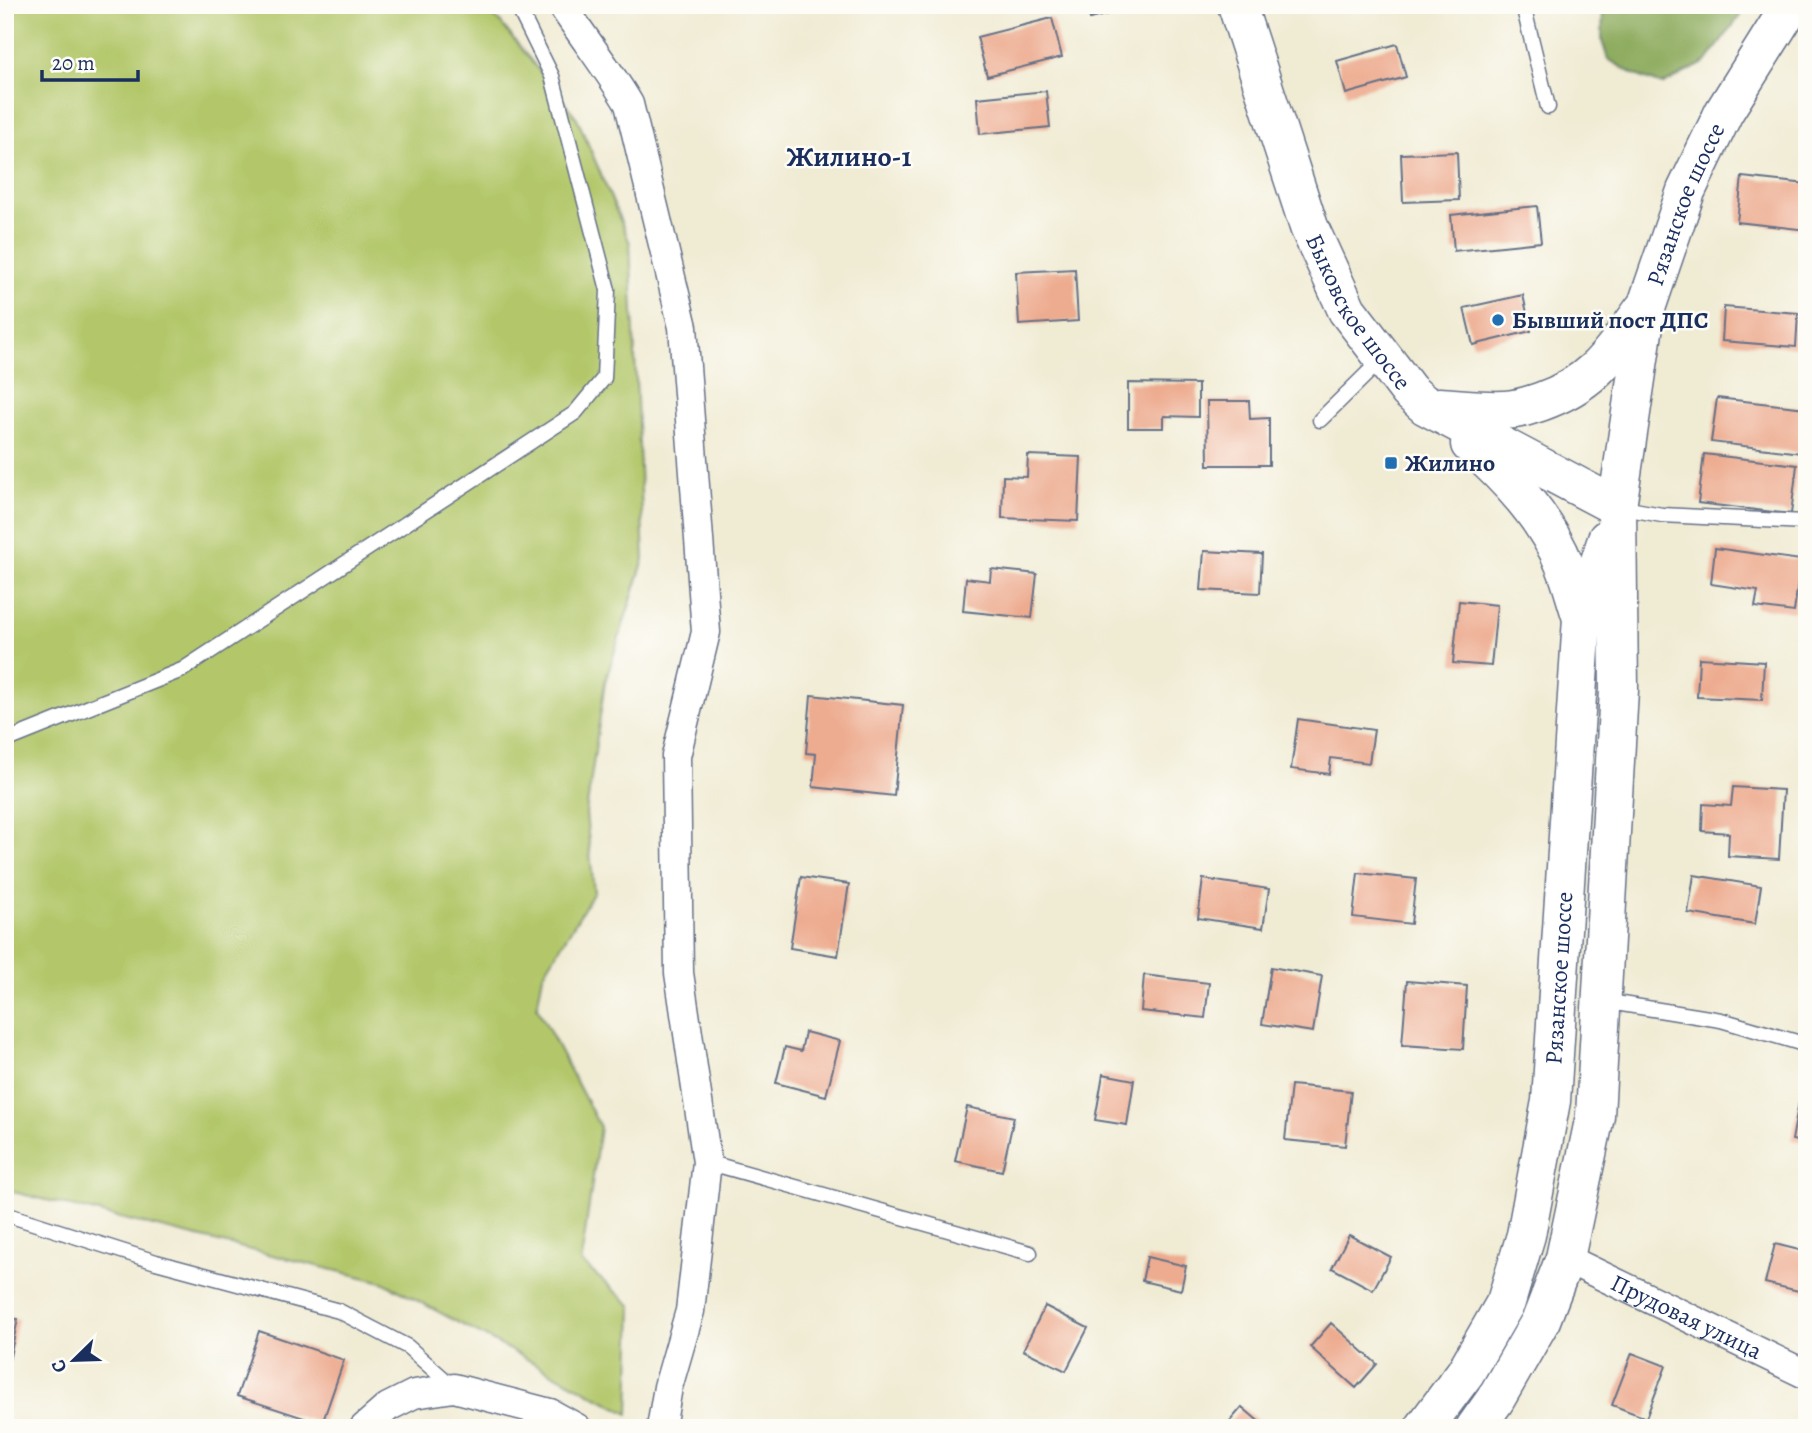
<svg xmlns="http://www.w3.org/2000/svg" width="1812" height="1433" font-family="Alegreya,serif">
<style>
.green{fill:#b3c76b;stroke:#677b64;stroke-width:2}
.forest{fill:#8eac5f;stroke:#546e5e;stroke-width:2}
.building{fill:#edab8f}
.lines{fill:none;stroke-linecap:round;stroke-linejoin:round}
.lane-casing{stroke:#667187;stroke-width:17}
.street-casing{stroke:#667187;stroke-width:31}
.primary-casing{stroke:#667187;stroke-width:41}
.lane{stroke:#fff;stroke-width:14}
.street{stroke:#fff;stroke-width:28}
.primary{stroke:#fff;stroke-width:38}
.poi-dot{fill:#1f6fb2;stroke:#fdfcf7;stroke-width:2.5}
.labels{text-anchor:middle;stroke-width:5;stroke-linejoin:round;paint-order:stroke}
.street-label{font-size:24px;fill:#1b2f5e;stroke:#fdfcf7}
.poi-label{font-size:24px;font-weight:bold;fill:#1b2f5e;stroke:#fdfcf7;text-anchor:start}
.quarter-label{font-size:28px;font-weight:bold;fill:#1b2f5e;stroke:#fdfcf7}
</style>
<rect width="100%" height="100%" fill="#fdfcf7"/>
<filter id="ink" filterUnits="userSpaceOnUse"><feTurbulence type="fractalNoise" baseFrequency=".0143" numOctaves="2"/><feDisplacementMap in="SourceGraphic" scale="14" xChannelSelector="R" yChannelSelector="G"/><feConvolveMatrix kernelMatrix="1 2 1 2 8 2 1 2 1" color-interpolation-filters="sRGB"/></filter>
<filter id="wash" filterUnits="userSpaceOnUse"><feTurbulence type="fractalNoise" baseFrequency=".00686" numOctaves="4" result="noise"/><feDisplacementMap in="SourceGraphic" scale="28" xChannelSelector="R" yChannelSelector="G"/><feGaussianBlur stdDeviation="1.57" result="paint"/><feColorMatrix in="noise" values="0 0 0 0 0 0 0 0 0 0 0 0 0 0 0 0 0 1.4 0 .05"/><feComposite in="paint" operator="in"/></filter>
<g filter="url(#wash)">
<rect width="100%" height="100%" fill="#f0ebd3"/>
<path class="green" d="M5 5H481L500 22 577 118 630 243 644 559 605 682 586 813 594 892 543 975 537 1007 600 1127 581 1262 632 1306 629 1414 383 1282 5 1190Z"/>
<path class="forest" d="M1603 5H1748L1706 62 1662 85 1633 74 1608 59 1602 41Z"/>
<g id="blocks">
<path class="building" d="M1087 5H1125L1126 9 1090 19Z
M1052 18 1062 57 987 76 977 37Z
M1397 44 1406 77 1346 94 1337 61Z
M1046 91 1050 127 980 134 977 98Z
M1457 152 1459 200 1403 202 1401 154Z
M1742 177 1807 184V230L1737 222Z
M1537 206 1541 242 1454 251 1451 215Z
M1075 269 1078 321 1019 325 1016 272Z
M1523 295 1531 331 1473 345 1464 308Z
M1724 307 1798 313 1796 347 1722 341Z
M1128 383 1198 384V417L1164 416V428H1128Z
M1717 398 1806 408 1801 453 1711 442Z
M1207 401H1249L1250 419 1269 418V465H1208Z
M1704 454 1797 465 1791 514 1698 503Z
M1028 455 1081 457 1078 521 1002 518 1003 476 1027 477Z
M1715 548 1801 560 1794 612 1755 607 1758 591 1711 584Z
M1204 551 1262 554 1260 593 1201 590Z
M991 569 1037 574 1032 618 963 611 966 578 990 581Z
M1459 601 1497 605 1491 666 1453 663Z
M1699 658 1764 662 1762 700 1697 697Z
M811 695 903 705 894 796 813 787 816 754 806 753Z
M1298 719 1374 730 1369 763 1331 758 1329 774 1291 769Z
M1733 787 1783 790 1779 859 1728 856 1729 833 1702 831 1703 804 1731 806Z
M1358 873 1416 879 1411 924 1353 917Z
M1694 875 1761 886 1755 924 1688 913Z
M801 877 849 884 838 956 790 948Z
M1203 879 1269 889 1263 928 1198 918Z
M1271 967 1322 976 1313 1032 1262 1024Z
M1144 975 1209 983 1205 1018 1141 1011Z
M1407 981 1467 986 1463 1049 1402 1045Z
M805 1032 840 1041 826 1096 776 1083 785 1047 801 1051Z
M1103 1074 1134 1080 1127 1125 1095 1120Z
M1291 1085 1351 1091 1345 1146 1285 1140Z
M1799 1102 1807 1104V1143L1792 1140Z
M967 1107 1014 1117 1002 1171 955 1161Z
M1349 1235 1391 1257 1373 1290 1332 1268Z
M1775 1244 1807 1252V1293L1765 1283Z
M1147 1257 1186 1266 1181 1290 1142 1281Z
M1045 1306 1088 1328 1066 1371 1023 1350Z
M5 1317 18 1319 6 1375H5Z
M1331 1323 1377 1364 1356 1388 1310 1347Z
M259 1331 344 1360 322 1424 237 1396Z
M1632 1353 1666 1366 1646 1418 1612 1405Z
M1242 1407 1263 1425 1261 1428H1224Z"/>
</g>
</g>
<g filter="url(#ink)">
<use href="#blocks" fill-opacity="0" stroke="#667187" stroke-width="2"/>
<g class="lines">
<defs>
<path id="lane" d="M1523 5 1548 107
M1320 420 1381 360
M1618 507 1662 515 1804 522
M5 741 182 670 575 413 604 378 608 290 552 76 517 5
M1603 1001 1721 1020 1807 1045
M707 1162 1030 1253
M5 1214 156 1262 339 1311 408 1347 453 1387"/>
<g id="street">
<path d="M562 5C584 39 609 70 629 104L683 327 706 632 676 756 679 973 707 1162 690 1311 668 1387 661 1428"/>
<path id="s1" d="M1565 1258 1807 1375"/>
<path d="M364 1428 388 1407 414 1394 454 1388 550 1413 577 1428"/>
</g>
<g id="primary">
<path id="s2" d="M1237 5 1309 227 1347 310 1409 391 1426 406 1617 507"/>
<path d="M1439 407C1460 408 1482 411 1504 410 1517 410 1528 406 1540 402 1594 383 1611 354 1643 310"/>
<path d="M1470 444C1508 478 1546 518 1565 566 1572 583 1576 601 1582 618"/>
<path id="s3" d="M1424 1428 1465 1373 1506 1302 1526 1235 1551 1101 1582 618 1607 539"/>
<path id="s4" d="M1475 1428 1495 1400 1541 1320 1565 1258 1595 1116 1619 690 1617 507 1647 305 1686 191 1724 112 1791 5"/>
</g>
</defs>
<use href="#lane" class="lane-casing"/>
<use href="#street" class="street-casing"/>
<use href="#primary" class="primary-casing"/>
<use href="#lane" class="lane"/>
<use href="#street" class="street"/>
<use href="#primary" class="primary"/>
</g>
</g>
<g class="poi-dot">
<circle cx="1498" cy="320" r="7"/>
<rect x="1384" y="456" width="14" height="14" rx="3.5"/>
</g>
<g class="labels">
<g class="street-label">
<text dy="8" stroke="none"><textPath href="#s4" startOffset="1260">Рязанское шоссе</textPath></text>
<text dy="8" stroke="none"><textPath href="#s2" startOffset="332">Быковское шоссе</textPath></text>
<text dy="8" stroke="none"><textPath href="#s3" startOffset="480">Рязанское шоссе</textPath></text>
<text dy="8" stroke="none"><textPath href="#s1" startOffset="135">Прудовая улица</textPath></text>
</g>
<g class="poi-label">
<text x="1512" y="328">Бывший пост ДПС</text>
<text x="1405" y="471">Жилино</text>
</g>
<g class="quarter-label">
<text x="849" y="166">Жилино-1</text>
</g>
</g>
<rect width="1812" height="1433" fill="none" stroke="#fdfcf7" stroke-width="28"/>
<g transform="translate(74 1360) rotate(247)" stroke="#fdfcf7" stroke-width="5" paint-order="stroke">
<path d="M0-5L12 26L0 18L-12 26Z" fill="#1b2f5e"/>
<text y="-10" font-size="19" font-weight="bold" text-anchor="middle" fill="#1b2f5e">С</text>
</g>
<path d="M42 70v10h96v-10" fill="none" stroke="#1b2f5e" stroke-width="3.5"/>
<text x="52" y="70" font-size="21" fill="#1b2f5e" stroke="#fdfcf7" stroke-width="5" paint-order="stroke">20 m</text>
</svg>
